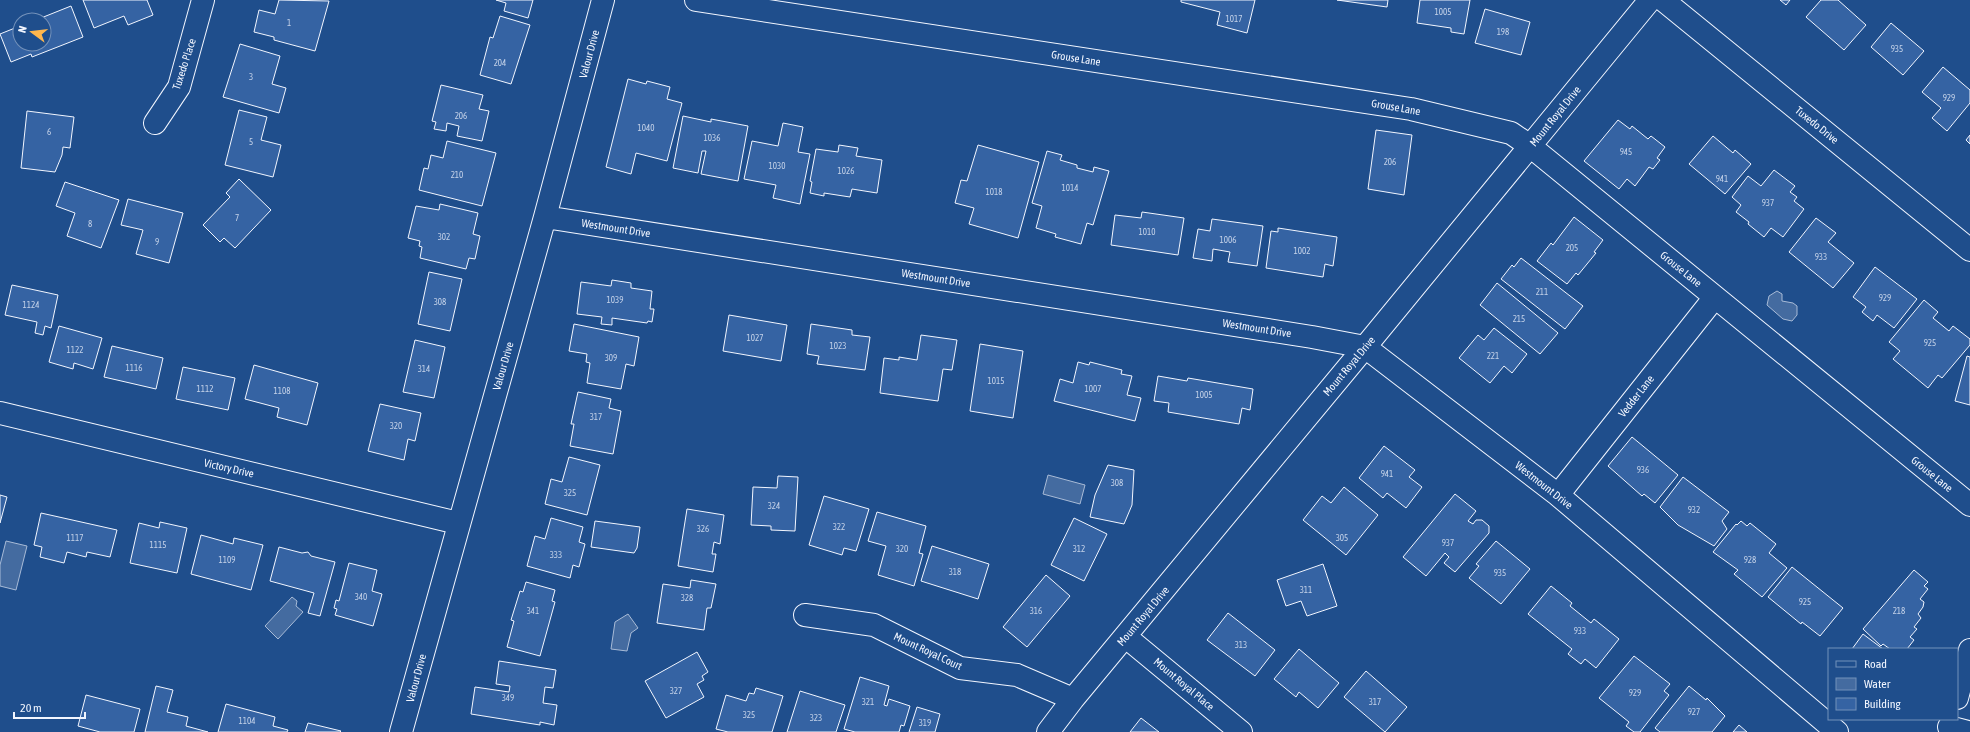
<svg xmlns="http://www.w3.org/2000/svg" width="1970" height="732" font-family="'Asap Condensed',sans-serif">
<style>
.water{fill:#446ba0;stroke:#a8bbd7}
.building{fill:#3563a3;stroke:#f2f6ff}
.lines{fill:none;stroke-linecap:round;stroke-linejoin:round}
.minor-casing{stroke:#f2f6ff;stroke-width:24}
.minor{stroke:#1f4e8c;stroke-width:22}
.labels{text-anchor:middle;stroke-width:3;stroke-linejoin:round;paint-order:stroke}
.number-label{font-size:9px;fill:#c3d1e8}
.street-label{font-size:11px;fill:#f2f6ff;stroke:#1f4e8c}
</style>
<rect width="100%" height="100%" fill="#1f4e8c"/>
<path class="water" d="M1777 291 1782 294V301L1793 303 1797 306V315L1792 321 1783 319 1767 305 1769 296Z
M1048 475 1085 485 1080 504 1043 494Z
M6 541 27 546 16 590 0 586V565Z
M292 597 297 601 296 606 303 612 278 639 265 626Z
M628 614 638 628 631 633 627 651 611 649 615 622Z"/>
<path class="building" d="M83 0H147L153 15 128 25 124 16 94 28Z
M279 0 329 1 315 51 274 40V37L254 32 259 10 275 14Z
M496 0H533L528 18 504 11 506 3Z
M1181 0H1255L1247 33 1217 25 1220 12 1181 2Z
M1337 0H1388L1387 7Z
M1420 0H1470L1464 34 1451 32V28L1417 23Z
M1780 0H1790L1786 5Z
M1821 0H1838L1866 25 1844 50 1806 17Z
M71 6 83 37 32 57 31 54 11 62 0 34 20 26V44H44V20H36Z
M1485 9 1530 22 1521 55 1475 43Z
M500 16 530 25 511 84 480 75 490 37 493 38Z
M1891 23 1924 51 1903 75 1871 47Z
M240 44 280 56 272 84 286 88 279 113 223 97Z
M1943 67 1970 90V103L1947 131 1932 118 1941 108 1922 92Z
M628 79 646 84 647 81 670 87 667 99 682 103 667 161 636 153 631 174 606 167Z
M441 85 483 95 479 109 489 111 482 141 457 136 459 126 447 123 446 131 434 129 436 122 432 121Z
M239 110 267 117 261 140 281 145 273 177 225 165Z
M27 111 74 117 70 148 63 147 62 155 55 172 21 168Z
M683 116 711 122V119L748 126 738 181 701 174 706 151H702L698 173 673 168Z
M1618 120 1630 129 1632 126 1648 139 1651 136 1665 147 1657 158 1660 160 1653 169 1649 167 1635 186 1627 179 1619 189 1584 161Z
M783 123 803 127 798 152 810 154 800 204 773 198 776 185 744 179 752 141 778 146Z
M1376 130 1412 135 1404 195 1368 189Z
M1970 135V144L1966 140Z
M1713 136 1733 153 1735 150 1751 164 1725 194 1689 164Z
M447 141 496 153 482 206 419 190 424 168 428 169 431 155 443 158Z
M839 145 858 148 856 156 882 160 877 193 852 189 850 197 824 193V196L810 193 812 182 810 181 816 149 838 152Z
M978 145 1039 162 1018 238 969 224 974 208 955 203 961 180 967 181Z
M1047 151 1062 155 1060 160 1077 165V168L1093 172 1094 167 1109 171 1093 225 1087 223 1081 244 1055 237 1056 234 1036 228 1042 206 1032 203Z
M1774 170 1795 186 1790 192 1797 197 1794 201 1804 209 1783 237 1771 228 1764 237 1748 224 1749 222 1736 212 1741 205 1732 197 1748 176 1761 186Z
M239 179 271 210 235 248 224 238 220 242 203 225 230 197 226 193Z
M65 182 119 200 101 248 67 236 75 213 56 206Z
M128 199 183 213 169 263 136 254 143 230 121 225Z
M440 204 478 213 473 234 480 236 475 259 469 258 466 269 420 258 422 247 419 246 420 241 408 238 416 206 439 210Z
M1142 212 1184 218 1178 255 1111 245 1115 215 1141 218Z
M1574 217 1603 240 1594 252 1596 253 1578 275 1576 273 1567 284 1537 261 1551 243 1553 245Z
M1816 218 1836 233 1828 242 1854 263 1833 288 1789 252Z
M1212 219 1263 226 1257 266 1228 262 1230 252 1213 249 1212 261 1193 258 1198 229 1210 231Z
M1278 228 1337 237 1333 266 1325 264 1323 277 1266 268 1271 231 1278 232Z
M1521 258 1583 306 1565 329 1501 279 1512 265 1514 267Z
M1875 267 1917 299 1894 328 1877 315 1873 321 1862 312 1866 307 1853 297Z
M429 272 462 279 450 331 418 324Z
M612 280 631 283V288L652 291 650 309H654L652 322 648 321 647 323 612 318V325L601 324 602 317 577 314 581 282 611 286Z
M1497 283 1558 333 1540 354 1480 305Z
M12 285 58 295 51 328 45 326 43 335 35 333 37 322 5 315Z
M1924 300 1938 312 1933 318 1949 331 1953 326 1970 339V345L1942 378 1938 375 1928 388 1893 359 1900 351 1889 342Z
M729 315 787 325 781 361 723 351Z
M574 324 639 337 634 366 626 364 621 389 587 383 590 363 586 362 587 354 569 351Z
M811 324 852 330V335L870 337 865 370 817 364 819 356 807 354Z
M59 326 102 338 93 369 74 363 73 369 49 362Z
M1494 328 1527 354 1512 373 1504 366 1490 383 1459 358 1478 335 1484 340Z
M921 335 957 340 952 370 943 369 938 401 880 393 884 358 899 360V357L917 360Z
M415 340 445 347 434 398 403 392Z
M980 344 1023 351 1013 418 970 411Z
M112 346 163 358 156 389 104 377Z
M1967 356 1970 357V405L1955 401Z
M1078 362 1089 365 1090 362 1122 370 1121 374 1132 376 1127 395 1141 398 1135 421 1054 401 1060 379 1073 383Z
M254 365 318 383 307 425 277 417 279 408 245 399Z
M183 367 235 378 228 410 176 399Z
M1158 376 1187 381 1188 378 1253 389 1250 410 1242 408 1239 424 1168 412 1169 403 1154 401Z
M578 392 611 399 609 408 621 411 613 454 570 446 574 424H571Z
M380 404 421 413 415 441 408 439 404 460 368 451Z
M1632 437 1678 475 1655 503 1644 494 1642 496 1608 466Z
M1384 446 1415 470 1409 477 1422 487 1406 508 1387 493 1383 498 1359 478Z
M569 457 600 465 587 515 545 504 551 479 562 482Z
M1108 465 1134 470 1132 505 1124 524 1090 517 1095 495Z
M778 476 798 477 795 531 771 530V526L751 525 753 487 777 488Z
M1683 477 1729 512 1722 521 1727 529 1714 546 1678 525 1660 507Z
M1344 487 1378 515 1346 555 1303 520 1322 496 1331 503Z
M1455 494 1476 511 1468 521 1473 524 1476 520H1482L1489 526V533L1455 572 1444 563 1449 557 1445 553 1426 576 1403 557Z
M0 495 7 497 0 523Z
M824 496 869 509 856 551 844 548 842 555 809 545Z
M687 509 724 515 720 544 714 542 712 554H716L713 572 678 566Z
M877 512 926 526 919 553 923 554 914 586 878 575 886 546 868 541Z
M41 513 117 530 110 557 87 552 86 557 67 552 64 563 40 557 42 547 34 545Z
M551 518 583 527 579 542 585 544 579 567 573 565 570 578 527 566 535 536 545 539Z
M1074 518 1107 534 1084 581 1051 565Z
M595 521 640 527 637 548 634 553 591 547Z
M1741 521 1747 526 1750 523 1776 544 1769 553 1787 568 1762 597 1734 574 1738 570 1713 552 1736 524 1737 525Z
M160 522 187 528 177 573 130 563 139 523 159 528Z
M201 535 233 544 234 538 263 545 251 590 191 574Z
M1496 541 1530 569 1501 604 1469 578 1479 566 1476 564Z
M932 546 989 564 978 599 921 581Z
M279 547 302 553 308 552 311 556 335 562 320 616 308 613 314 593 270 581Z
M349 563 377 570 372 591 382 594 373 626 335 615 337 609 334 608 336 600 339 601Z
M1323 564 1337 606 1307 616 1301 601 1286 606 1277 580Z
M1792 567 1843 608 1820 636 1802 622 1801 624 1768 597Z
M1914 570 1928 582 1924 586 1928 589 1920 599 1924 602 1923 607 1918 614 1921 618 1914 627 1917 629 1910 637 1914 640 1907 649H1890L1883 644 1881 646 1863 629Z
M1046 575 1070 596 1027 647 1003 627Z
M691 580 716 584 711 608H707L704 630 657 623 663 584 690 588Z
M526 582 555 590 552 601 555 602 540 656 507 647 514 621 511 620 520 591 523 592Z
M1551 586 1572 603 1570 606 1591 623 1594 619 1619 639 1596 668 1585 659 1581 664 1568 654 1572 649 1528 614Z
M1228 613 1275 650 1255 676 1207 640Z
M1863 634 1883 649H1852Z
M1299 649 1339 683 1318 708 1299 692 1296 697 1274 679Z
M697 652 708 672 702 676 704 680 697 684 704 697 666 718 645 681Z
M1634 656 1670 684 1664 691 1669 695 1640 732H1634L1626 726 1629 722 1599 698Z
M499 661 556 670 553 688 545 687 543 703 557 705 554 725 540 722V725L471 714 475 687 509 692 510 686 496 684Z
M1366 671 1407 707 1385 732 1344 697Z
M860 677 889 686 884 705 887 706 889 699 910 706 904 726 901 725 899 732H855L844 729Z
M156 686 173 690 167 712 188 717 186 726 208 732H145Z
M1689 686 1706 700 1707 698 1725 716 1712 732H1660L1655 728Z
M756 688 783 696 772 732H728L716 729 726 695 746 701 749 693 754 694Z
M800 691 845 705 836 732H787Z
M86 695 140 709 134 732H100L78 726Z
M226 704 275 717 273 726 288 730 287 732H218Z
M917 707 940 714 935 732H909Z
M1141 718 1159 732H1130Z
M308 723 341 731 340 732H305Z
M1739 725 1747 732H1733Z"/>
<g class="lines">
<defs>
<path id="minor" d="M696 0 1411 109 1511 133 1530 146 1970 505
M1663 0 1970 250
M155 123 179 87 203 0
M545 217 1312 337 1365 347 1558 495 1837 732
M0 413 458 523
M1558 495 1715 297
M805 615 874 625 960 668 1017 675 1073 699
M1126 637 1241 732
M1957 698 1970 650
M1949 727 1968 732
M401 732 545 217 603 0
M1048 732 1073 699 1365 347 1650 0"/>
</defs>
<use href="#minor" class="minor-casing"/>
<use href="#minor" class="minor"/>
</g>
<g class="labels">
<g class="number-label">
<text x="1443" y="15">1005</text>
<text x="1234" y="22">1017</text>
<text x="289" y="26">1</text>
<text x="1503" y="35">198</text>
<text x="1897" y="52">935</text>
<text x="500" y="66">204</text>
<text x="251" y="80">3</text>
<text x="1949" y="101">929</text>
<text x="461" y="119">206</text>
<text x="646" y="131">1040</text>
<text x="49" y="135">6</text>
<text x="712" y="141">1036</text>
<text x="251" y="145">5</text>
<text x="1626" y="155">945</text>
<text x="1390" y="165">206</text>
<text x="777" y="169">1030</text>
<text x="846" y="174">1026</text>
<text x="457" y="178">210</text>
<text x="1722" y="182">941</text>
<text x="1070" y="191">1014</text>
<text x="994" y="195">1018</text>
<text x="1768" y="206">937</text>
<text x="237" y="221">7</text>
<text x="90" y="227">8</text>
<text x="1147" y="235">1010</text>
<text x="444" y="240">302</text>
<text x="1228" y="243">1006</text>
<text x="157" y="245">9</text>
<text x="1572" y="251">205</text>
<text x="1302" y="254">1002</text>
<text x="1821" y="260">933</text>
<text x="1542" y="295">211</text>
<text x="1885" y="301">929</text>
<text x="615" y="303">1039</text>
<text x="440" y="305">308</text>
<text x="31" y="308">1124</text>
<text x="1519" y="322">215</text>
<text x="755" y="341">1027</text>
<text x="1930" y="346">925</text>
<text x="838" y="349">1023</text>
<text x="75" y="353">1122</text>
<text x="1493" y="359">221</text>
<text x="611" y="361">309</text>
<text x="134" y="371">1116</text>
<text x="424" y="372">314</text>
<text x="996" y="384">1015</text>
<text x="205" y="392">1112</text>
<text x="1093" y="392">1007</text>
<text x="282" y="394">1108</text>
<text x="1204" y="398">1005</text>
<text x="596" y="420">317</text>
<text x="396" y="429">320</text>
<text x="1643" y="473">936</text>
<text x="1387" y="477">941</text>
<text x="1117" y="486">308</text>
<text x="570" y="496">325</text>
<text x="774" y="509">324</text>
<text x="1694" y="513">932</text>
<text x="839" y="530">322</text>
<text x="703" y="532">326</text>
<text x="75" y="541">1117</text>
<text x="1342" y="541">305</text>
<text x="1448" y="546">937</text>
<text x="158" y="548">1115</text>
<text x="902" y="552">320</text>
<text x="1079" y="552">312</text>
<text x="556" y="558">333</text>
<text x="227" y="563">1109</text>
<text x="1750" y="563">928</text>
<text x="955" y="575">318</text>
<text x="1500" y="576">935</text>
<text x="1306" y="593">311</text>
<text x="361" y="600">340</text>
<text x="687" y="601">328</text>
<text x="1805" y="605">925</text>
<text x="533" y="614">341</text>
<text x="1036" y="614">316</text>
<text x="1899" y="614">218</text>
<text x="1580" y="634">933</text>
<text x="1241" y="648">313</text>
<text x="676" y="694">327</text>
<text x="1635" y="696">929</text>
<text x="508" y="701">349</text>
<text x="868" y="705">321</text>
<text x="1375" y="705">317</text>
<text x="1694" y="715">927</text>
<text x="749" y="718">325</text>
<text x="816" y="721">323</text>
<text x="247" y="724">1104</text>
<text x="925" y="726">319</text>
</g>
<g class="street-label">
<text transform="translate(589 54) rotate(-75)" y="4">Valour Drive</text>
<text transform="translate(1076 58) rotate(9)" y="4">Grouse Lane</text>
<text transform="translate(184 64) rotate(-72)" y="4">Tuxedo Place</text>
<text transform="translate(1396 107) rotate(10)" y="4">Grouse Lane</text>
<text transform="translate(1555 116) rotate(-51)" y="4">Mount Royal Drive</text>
<text transform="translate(1817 125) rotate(39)" y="4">Tuxedo Drive</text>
<text transform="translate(616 228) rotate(9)" y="4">Westmount Drive</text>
<text transform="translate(1681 269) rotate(39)" y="4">Grouse Lane</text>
<text transform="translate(936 278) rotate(9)" y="4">Westmount Drive</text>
<text transform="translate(1257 328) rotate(9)" y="4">Westmount Drive</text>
<text transform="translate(503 366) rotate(-74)" y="4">Valour Drive</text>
<text transform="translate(1349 366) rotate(-50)" y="4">Mount Royal Drive</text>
<text transform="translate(1636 396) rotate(-52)" y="4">Vedder Lane</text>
<text transform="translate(229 468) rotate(13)" y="4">Victory Drive</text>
<text transform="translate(1932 474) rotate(39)" y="4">Grouse Lane</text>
<text transform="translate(1544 485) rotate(38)" y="4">Westmount Drive</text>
<text transform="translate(1143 616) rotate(-50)" y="4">Mount Royal Drive</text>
<text transform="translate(928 651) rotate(25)" y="4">Mount Royal Court</text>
<text transform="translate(416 678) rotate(-75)" y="4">Valour Drive</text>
<text transform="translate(1184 684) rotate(40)" y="4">Mount Royal Place</text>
</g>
</g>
<rect x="1828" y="648" width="130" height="72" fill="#1f4e8c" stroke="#7391ba"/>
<rect x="1836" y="661" width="20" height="6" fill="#1f4e8c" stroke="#7391ba"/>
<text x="1864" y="668" font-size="12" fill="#f2f6ff">Road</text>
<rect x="1836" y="678" width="20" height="12" fill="#446ba0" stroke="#7391ba"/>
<text x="1864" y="688" font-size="12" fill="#f2f6ff">Water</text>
<rect x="1836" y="698" width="20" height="12" fill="#3563a3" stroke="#7391ba"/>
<text x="1864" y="708" font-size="12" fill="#f2f6ff">Building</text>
<g transform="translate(32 32) rotate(285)"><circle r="19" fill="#1f4e8c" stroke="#7391ba"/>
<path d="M0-3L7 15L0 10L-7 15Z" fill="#ffb74d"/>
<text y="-6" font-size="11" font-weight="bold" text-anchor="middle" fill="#f2f6ff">N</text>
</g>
<path d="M14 712v6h71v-6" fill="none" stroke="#f2f6ff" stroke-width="2"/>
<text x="20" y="712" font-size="12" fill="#f2f6ff" stroke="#1f4e8c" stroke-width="3" paint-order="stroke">20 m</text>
</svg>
